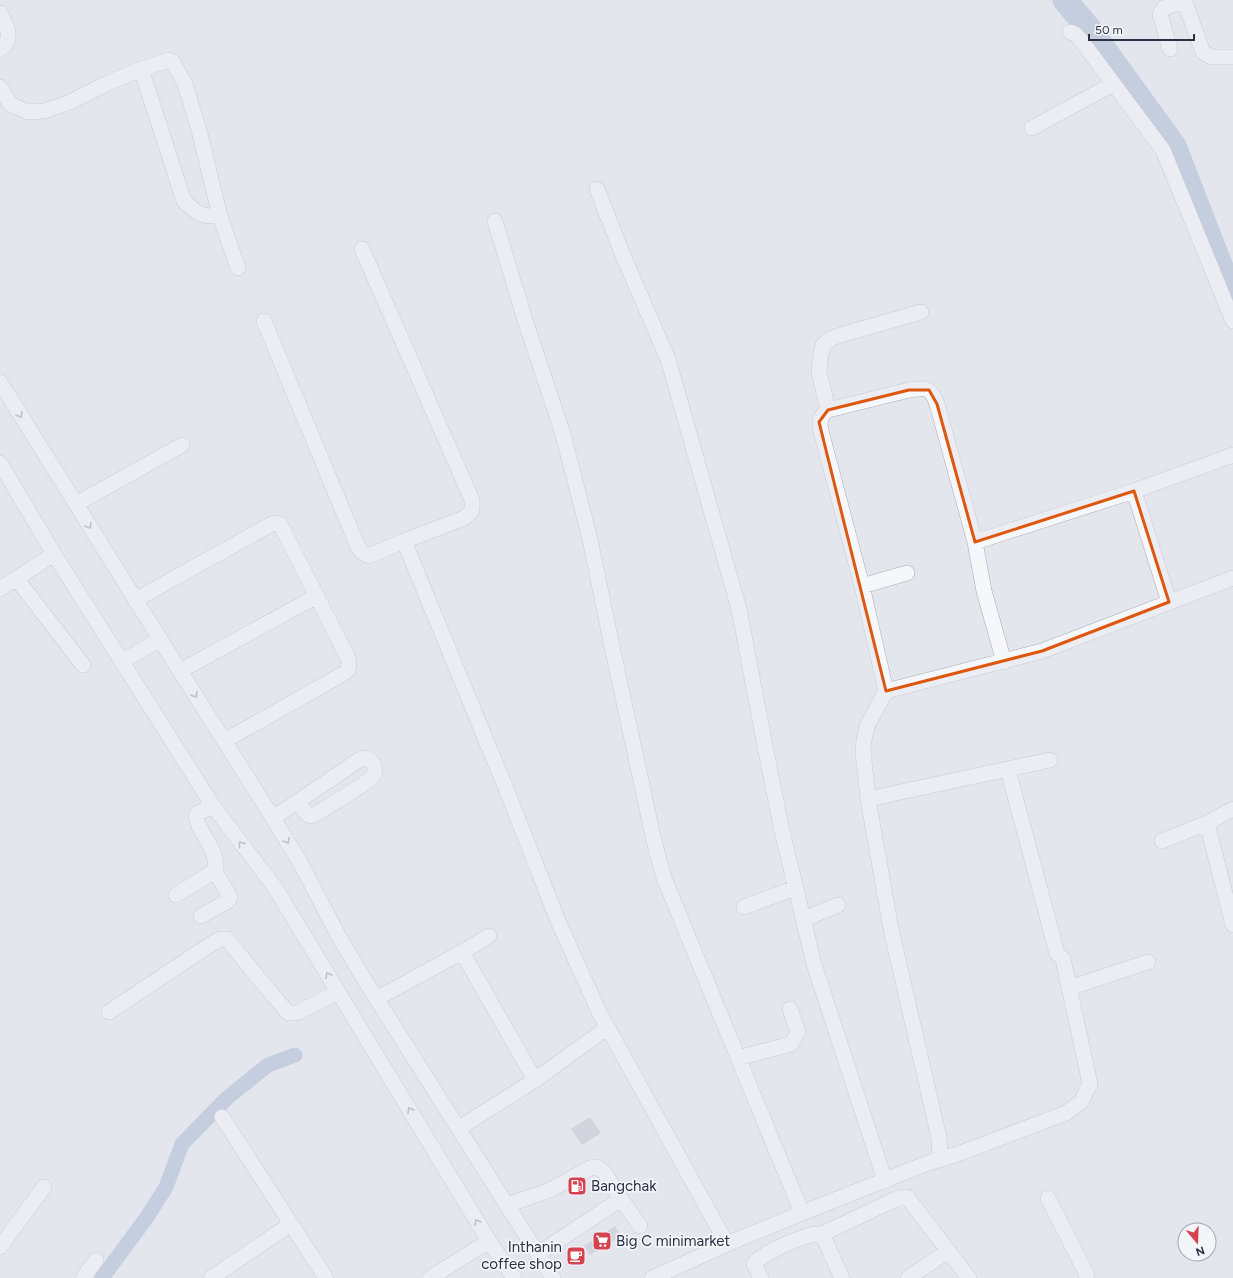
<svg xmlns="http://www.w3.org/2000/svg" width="1233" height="1278" font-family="Figtree,sans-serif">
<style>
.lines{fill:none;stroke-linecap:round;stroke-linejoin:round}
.canal{stroke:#9db1cd;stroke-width:15}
.river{stroke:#9db1cd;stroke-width:25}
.building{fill:#babfca}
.minor-casing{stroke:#a8acb7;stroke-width:16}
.minor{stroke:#f6f7fa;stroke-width:15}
.oneway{stroke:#9094a0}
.marked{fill:none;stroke:#de570f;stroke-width:3;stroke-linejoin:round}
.labels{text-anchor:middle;stroke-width:3.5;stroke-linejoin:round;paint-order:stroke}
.poi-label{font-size:15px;fill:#2a3246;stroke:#f3f5f9;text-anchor:start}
</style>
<rect width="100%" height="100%" fill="#e3e6ec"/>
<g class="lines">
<path class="canal" d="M102 1278 147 1217 166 1187 182 1144 227 1098 268 1065 295 1055"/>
<path class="river" d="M1065 0 1090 30 1174 146 1233 298"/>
</g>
<path class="building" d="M590 1117 601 1133 582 1145 571 1129Z
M615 1226 621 1236 590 1255 584 1246Z
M578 1248 585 1258 574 1265 568 1255Z"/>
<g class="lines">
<defs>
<path id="minor" d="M1184 0 1203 52 1211 57H1233
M0 13C6 24 15 40 0 49
M1070 32 1075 34 1080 39 1163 150 1233 321
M1170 49 1160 14 1164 8 1185 0
M141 69 184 201C197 214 202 217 220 216
M0 87 10 104 28 112 44 111 70 102 108 83 141 69 169 60 173 62 185 84 200 134 220 216 238 268
M1032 128 1113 84
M597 189 624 258 668 359 739 609 765 746 782 831 814 964 885 1181
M495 221 525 320 562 431 590 539 611 642 654 841 664 878 802 1213
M264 321 358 547 362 552 369 556 404 541 464 518C472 512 473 511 472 500L362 249
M0 382 180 671 273 818 301 864 338 935 364 979 553 1278
M828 410 819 372 820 359 823 345 832 338 844 334 921 312
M0 463 54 554 213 806 274 886 489 1241 514 1278
M1134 491 1169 602
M76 504 182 445
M404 541 509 796 558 921 599 1012 727 1244
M16 578 83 665
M862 586 907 573
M0 589 54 554
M135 600 268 526 274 523 280 524 347 656 349 661 348 670 343 674 224 741
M122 662 160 639
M1004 662 984 591 975 542 1134 491 1233 455
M180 671 317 596
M886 691 862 586 821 431C819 421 820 416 828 410L909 390C926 388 930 386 937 404L975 542
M868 799 1050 760
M273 818 340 773C349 768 357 758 367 758 372 761 377 767 374 774 371 782 325 808 314 815L310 816 306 813 297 802
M1207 823 1233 925
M1162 841 1207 823 1233 809
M176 895 215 871C219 847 199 837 196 816L198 813 213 806
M744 907 795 888
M201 916 228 901 230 897 215 871
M804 919 838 905
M462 952 535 1080
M1069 988 1148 962
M376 999 462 952 489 936
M109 1012 211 944 221 939H227L256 975 288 1013H295L299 1012 338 992
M738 1058 791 1044 798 1032 790 1009
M222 1117 326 1278
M459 1128 535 1080 607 1028
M940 1160 939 1138 891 929 868 799 863 751 864 740 867 726 886 691 1042 651 1233 578
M1048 1198 1086 1273 1087 1278
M507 1205 550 1190 590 1168 597 1167 604 1172 621 1199 640 1226
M822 1234 896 1199 907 1197 969 1278
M0 1247 44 1187
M538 1254 621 1199
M83 1278 96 1260
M211 1278 291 1224
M430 1278 489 1241
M652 1278 727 1244 802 1213 928 1163 955 1155 1066 1113 1081 1102 1090 1084 1063 959 1057 953 1008 770
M761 1278 754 1264C760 1254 810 1231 822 1234L842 1278
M908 1278 948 1251"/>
</defs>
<use href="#minor" class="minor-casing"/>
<use href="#minor" class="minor"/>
</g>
<defs><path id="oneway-chevron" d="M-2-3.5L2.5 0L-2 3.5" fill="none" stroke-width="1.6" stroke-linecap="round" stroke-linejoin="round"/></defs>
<g class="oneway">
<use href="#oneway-chevron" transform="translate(20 415) rotate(58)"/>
<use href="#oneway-chevron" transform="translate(89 526) rotate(58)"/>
<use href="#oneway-chevron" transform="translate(195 695) rotate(58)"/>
<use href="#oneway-chevron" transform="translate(287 841) rotate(59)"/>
<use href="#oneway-chevron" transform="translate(241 844) rotate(-127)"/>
<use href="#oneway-chevron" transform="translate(328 975) rotate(-121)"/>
<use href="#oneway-chevron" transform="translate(410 1110) rotate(-121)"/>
<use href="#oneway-chevron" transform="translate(477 1222) rotate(-121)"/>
</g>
<path d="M0 0H1233V1278H0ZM909 390H929L937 404 975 542 1134 491 1169 602 1042 651 886 691 819 422 828 410Z" fill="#e3e6ec" fill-opacity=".55" fill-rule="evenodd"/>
<path class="marked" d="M909 390H929L937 404 975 542 1134 491 1169 602 1042 651 886 691 819 422 828 410Z"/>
<defs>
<symbol id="fuel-square" viewBox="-11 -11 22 22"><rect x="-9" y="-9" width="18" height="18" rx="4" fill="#d64350" stroke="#f3f5f9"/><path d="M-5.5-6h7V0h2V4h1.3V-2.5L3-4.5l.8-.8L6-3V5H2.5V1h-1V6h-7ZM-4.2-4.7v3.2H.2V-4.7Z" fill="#fff"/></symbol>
<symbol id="supermarket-square" viewBox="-11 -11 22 22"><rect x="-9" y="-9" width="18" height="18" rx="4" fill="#d64350" stroke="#f3f5f9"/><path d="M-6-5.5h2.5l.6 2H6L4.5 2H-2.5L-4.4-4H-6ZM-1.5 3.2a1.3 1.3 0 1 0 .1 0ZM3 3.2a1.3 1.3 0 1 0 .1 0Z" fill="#fff"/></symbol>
<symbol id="cafe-square" viewBox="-11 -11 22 22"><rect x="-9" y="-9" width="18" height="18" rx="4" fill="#d64350" stroke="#f3f5f9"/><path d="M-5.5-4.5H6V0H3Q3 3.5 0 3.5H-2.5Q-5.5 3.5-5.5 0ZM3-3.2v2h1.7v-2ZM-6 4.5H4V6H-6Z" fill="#fff"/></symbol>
</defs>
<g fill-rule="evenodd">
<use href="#fuel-square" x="566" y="1175" width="22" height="22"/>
<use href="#supermarket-square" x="591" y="1230" width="22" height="22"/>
<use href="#cafe-square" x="565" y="1245" width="22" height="22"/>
</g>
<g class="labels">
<g class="poi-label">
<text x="591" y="1191">Bangchak</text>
<text x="616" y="1246">Big C minimarket</text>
<text x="562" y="1252" text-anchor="end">Inthanin<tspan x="562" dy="17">coffee shop</tspan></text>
</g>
</g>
<g transform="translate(1197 1242) rotate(161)"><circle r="19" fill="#f3f5f9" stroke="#a3a7b1"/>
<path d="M0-3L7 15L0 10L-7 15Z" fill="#d64350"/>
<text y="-6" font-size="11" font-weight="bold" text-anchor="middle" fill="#2a3246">N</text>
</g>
<path d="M1089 34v6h105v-6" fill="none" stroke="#2a3246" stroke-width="2"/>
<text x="1095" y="34" font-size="12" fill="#2a3246" stroke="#f3f5f9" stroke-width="3" paint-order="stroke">50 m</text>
</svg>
